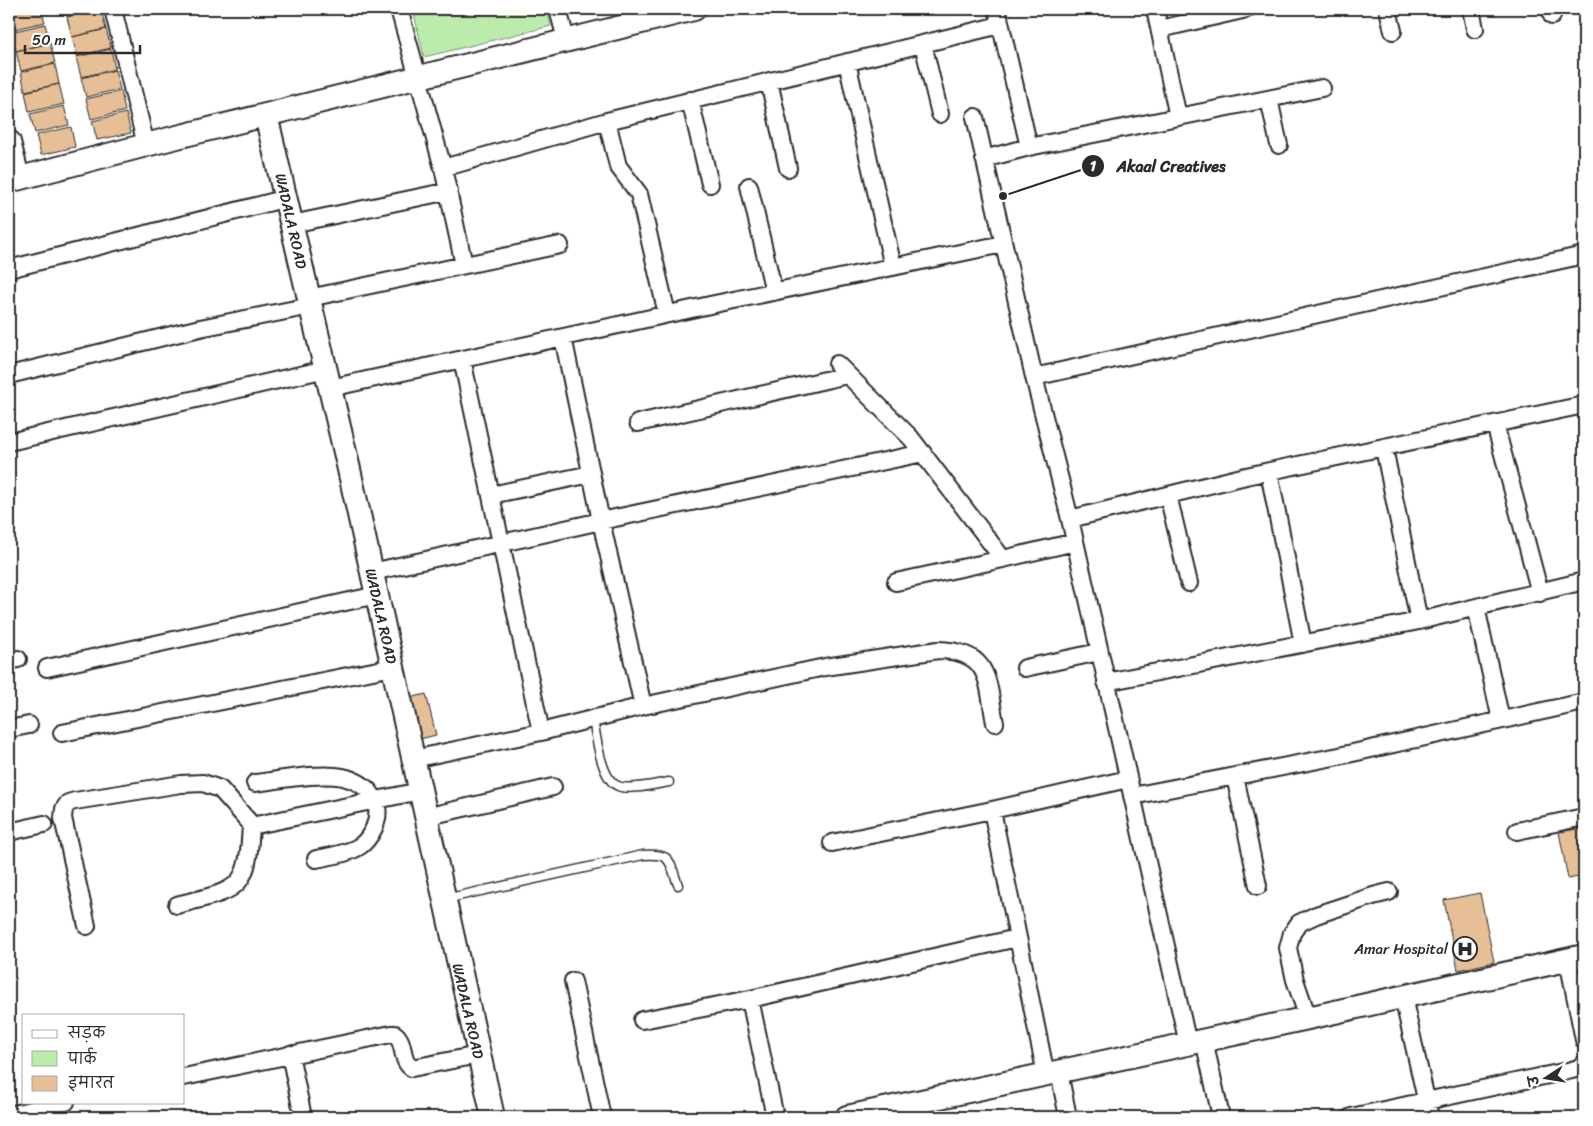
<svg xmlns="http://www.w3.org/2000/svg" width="1593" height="1126" font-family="Sriracha,'Playpen Sans Deva',sans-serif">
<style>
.green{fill:#bcecab;stroke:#748c6b}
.building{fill:#e7bf97;stroke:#2b2b2b}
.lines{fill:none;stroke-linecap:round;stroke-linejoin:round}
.lane-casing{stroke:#2b2b2b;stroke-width:11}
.street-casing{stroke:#2b2b2b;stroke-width:20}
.secondary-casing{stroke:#2b2b2b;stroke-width:26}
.lane{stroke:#fff;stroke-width:8}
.street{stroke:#fff;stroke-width:16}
.secondary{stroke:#fff;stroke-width:22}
.labels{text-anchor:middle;stroke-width:4;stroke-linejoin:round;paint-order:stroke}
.street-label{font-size:15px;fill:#2b2b2b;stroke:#fff}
.poi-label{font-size:15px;fill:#2b2b2b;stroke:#fff;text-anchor:end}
.leader{fill:none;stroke:#2b2b2b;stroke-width:2}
.callout-dot{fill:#2b2b2b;stroke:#fff;stroke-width:2}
.mark-label{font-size:15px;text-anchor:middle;font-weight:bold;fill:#fff}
.callout-label{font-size:16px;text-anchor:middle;font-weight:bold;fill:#2b2b2b;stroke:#fff;stroke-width:4;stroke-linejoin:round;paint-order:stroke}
</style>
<rect width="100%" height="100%" fill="#fff"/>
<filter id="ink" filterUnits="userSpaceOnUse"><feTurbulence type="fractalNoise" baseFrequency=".02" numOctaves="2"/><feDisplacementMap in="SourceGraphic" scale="10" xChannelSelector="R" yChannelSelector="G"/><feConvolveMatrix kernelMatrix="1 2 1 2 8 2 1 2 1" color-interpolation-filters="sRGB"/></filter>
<g filter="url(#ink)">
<path class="green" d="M413 9H547L551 26 424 57Z"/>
<path class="building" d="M14 9H41L45 22 10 30 9 10Z
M65 9H96L66 16Z
M101 9 106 29 72 37 67 17Z
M45 24 50 43 16 51 11 32Z
M106 29 111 48 77 56 72 37Z
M50 43 55 63 21 71 16 51Z
M111 49 115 69 81 77 76 57Z
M55 64 59 84 25 91 21 72Z
M115 70 120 89 86 97 81 78Z
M59 84 64 104 29 112 25 92Z
M121 91 125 111 91 119 86 99Z
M64 106 69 125 35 133 30 114Z
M126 113 131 133 97 140 92 121Z
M71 127 75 147 41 155 36 135Z
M426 694 436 735 420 739 416 721 405 699Z
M1583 828 1584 876 1568 879 1559 832Z
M1480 893 1494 962 1458 970 1444 900Z"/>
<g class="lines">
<defs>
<path id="lane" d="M593 719C596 735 601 780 618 786 630 791 656 784 669 782
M445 899 643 855C672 853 669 860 678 885"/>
<path id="street" d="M113 9 146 145
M399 9 443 168 464 265
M558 9 566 40
M997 9 1029 147
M1155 9 1178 117
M1388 9 1393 31
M1471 9 1475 29
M1550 9 1552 16
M1160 29 1247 9
M923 44 940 114
M847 62 893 267
M769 81 788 168
M1269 99 1279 145
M690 100 710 184
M975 117 1034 377 1070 519 1188 1044
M607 121 618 166 639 194 667 314
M984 159 1029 147 1322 88
M443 168 607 121 1000 25
M749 186 774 292
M292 224 449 191
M9 269 287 198
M309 298 560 245
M563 337 601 521 643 706
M462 359 541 732
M837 364 911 438 1003 559
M9 375 200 328 311 306
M1034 377 1584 255
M330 388 710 305 1003 244
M638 423 847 375
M1495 424 1540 593
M9 442 326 369
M1384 448 1419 621
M1269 472 1303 644
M491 495 591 474
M1168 495 1189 583
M1070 519 1246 476 1584 405
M372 572 601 521 923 453
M896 582 1003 559 1075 542
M1476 607 1501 720
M9 661 18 659
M47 668 377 595
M1025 668 1099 652
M1106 682 1419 621 1584 581
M9 729 29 725
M62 733 393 667
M413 759 541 732 643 706 825 667 938 650C991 651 987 681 995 723
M1235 776 1258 886
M255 783C280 780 319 772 343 777 368 783 385 802 374 828 371 834 366 842 360 846 348 854 330 856 316 859
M1132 796 1339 756 1584 702
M992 810 1046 1075
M425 817 553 787
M1517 831 1584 817
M9 832 44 824
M832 843 992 810 1128 779
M177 905C239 889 248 892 251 824
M87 926 63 818 64 809 68 803 75 801 181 784 203 783 220 789 251 824 256 825 420 791
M1568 960 1584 1040
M573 981 602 1117
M1403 997 1430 1117
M750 999 775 1117
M1308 1018 1295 980 1288 948 1292 933 1299 923 1316 915 1373 896 1389 892
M642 1020 750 999 1017 938
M1204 1040 1221 1117
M290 1054 303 1117
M1059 1072 1068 1117
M184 1077 391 1034H395C406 1043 400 1061 412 1068L478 1055
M9 1115 66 1102
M1351 1117 1572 1070 1581 1067 1584 1063"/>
<path id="secondary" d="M266 115 348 465 493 1117
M9 142 18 178
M9 181 169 139 694 9
M847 1117 1308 1018 1584 956"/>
</defs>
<use href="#lane" class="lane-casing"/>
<use href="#street" class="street-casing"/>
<use href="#secondary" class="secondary-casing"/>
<use href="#lane" class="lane"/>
<use href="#street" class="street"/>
<use href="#secondary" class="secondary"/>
</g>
</g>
<defs>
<symbol id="hospital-ring" viewBox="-11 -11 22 22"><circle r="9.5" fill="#fff" stroke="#2b2b2b" stroke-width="1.5"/><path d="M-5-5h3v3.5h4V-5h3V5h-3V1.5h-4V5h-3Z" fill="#2b2b2b"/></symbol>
</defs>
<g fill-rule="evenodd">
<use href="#hospital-ring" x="1451" y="935" width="28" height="28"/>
</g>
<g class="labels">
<g class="street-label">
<text transform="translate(291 221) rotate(77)" y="5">WADALA ROAD</text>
<text transform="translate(381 616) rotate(77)" y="5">WADALA ROAD</text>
<text transform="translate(468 1011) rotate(77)" y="5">WADALA ROAD</text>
</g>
<g class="poi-label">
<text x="1448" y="954">Amar Hospital</text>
</g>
</g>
<path class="leader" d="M1003 196L1093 166"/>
<g class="callout-dot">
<circle cx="1003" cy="196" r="5"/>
<circle cx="1093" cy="166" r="12"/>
</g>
<g class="mark-label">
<text x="1093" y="171">1</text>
</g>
<g class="callout-label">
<text x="1171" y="172">Akaal Creatives</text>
</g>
<rect width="1593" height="1126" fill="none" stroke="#fff" stroke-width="30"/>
<rect x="15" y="15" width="1563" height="1096" fill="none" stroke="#2b2b2b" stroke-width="2" filter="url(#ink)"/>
<rect x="22" y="1014" width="162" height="90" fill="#ffffff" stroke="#aaaaaa"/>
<rect x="32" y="1030" width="25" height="8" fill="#ffffff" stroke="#aaaaaa"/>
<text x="68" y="1038" font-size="15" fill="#2b2b2b">सड़क</text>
<rect x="32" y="1051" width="25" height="15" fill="#bcecab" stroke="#aaaaaa"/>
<text x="68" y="1064" font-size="15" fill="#2b2b2b">पार्क</text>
<rect x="32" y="1076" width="25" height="15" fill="#e7bf97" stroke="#aaaaaa"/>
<text x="68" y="1088" font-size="15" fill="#2b2b2b">इमारत</text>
<g transform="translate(1546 1078) rotate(258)" stroke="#ffffff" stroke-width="4" paint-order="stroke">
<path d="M0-4L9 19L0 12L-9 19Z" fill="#2b2b2b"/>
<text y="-8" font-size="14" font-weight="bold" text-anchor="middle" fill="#2b2b2b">उ</text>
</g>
<path d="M25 45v8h115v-8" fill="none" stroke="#2b2b2b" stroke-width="2.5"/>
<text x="32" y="45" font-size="15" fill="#2b2b2b" stroke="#ffffff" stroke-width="4" paint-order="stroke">50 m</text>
</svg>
